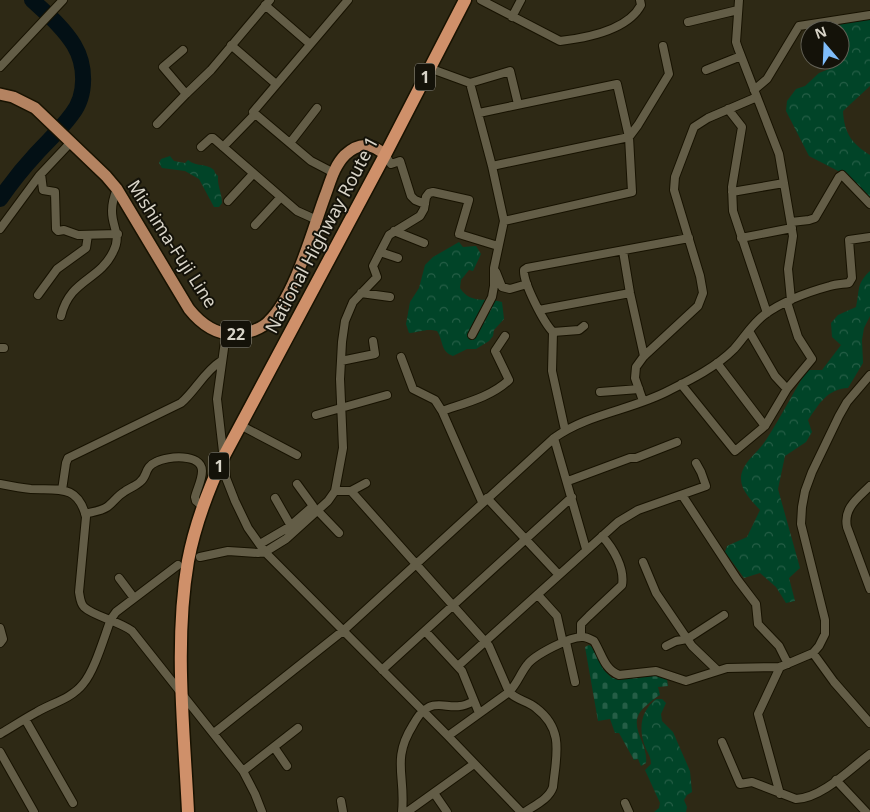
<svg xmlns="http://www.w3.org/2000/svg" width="870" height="812" font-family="'Noto Sans',sans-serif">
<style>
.forest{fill:url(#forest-crowns)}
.cemetery{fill:url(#cemetery-stones)}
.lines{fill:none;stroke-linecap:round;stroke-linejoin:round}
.river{stroke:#031015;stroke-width:16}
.minor-casing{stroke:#171201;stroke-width:10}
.primary-casing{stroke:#171201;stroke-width:14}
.trunk-casing{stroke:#171201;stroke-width:15}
.minor{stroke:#635d47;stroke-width:8}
.primary{stroke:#b48361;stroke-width:11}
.trunk{stroke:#cf906a;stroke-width:12}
.labels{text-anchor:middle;stroke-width:4;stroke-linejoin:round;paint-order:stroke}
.shield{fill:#141209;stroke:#9d9a8f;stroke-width:1}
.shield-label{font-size:16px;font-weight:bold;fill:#d8d4c8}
.street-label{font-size:18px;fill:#d8d4c8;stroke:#141209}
</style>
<defs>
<pattern id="forest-crowns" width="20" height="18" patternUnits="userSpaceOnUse" patternTransform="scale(1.25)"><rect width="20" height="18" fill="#014428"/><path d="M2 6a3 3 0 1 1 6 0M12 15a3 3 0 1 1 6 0" fill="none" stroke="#255e46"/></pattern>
<pattern id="cemetery-stones" width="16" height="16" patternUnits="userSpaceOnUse" patternTransform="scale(1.25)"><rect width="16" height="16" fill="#014428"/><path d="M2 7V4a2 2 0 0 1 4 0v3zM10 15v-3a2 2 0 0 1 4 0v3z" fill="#255e46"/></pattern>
</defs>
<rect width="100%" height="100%" fill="#2e2915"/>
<path class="forest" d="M870 16V86L843 111C844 133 852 144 870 155V204L866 196 840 172 809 156 786 111 787 101 796 89 805 86 819 73 834 67 836 60H840L839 25C849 19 861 24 870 16Z
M170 156 174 161 185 163 188 160C196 167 206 163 214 170L215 173 218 176C217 185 222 193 222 203L219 207H214L199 179 185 171 162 168 159 163 161 159Z
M459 242 463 247 476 246 481 254 473 271 469 270 461 280 460 288C471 305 486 297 502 302L504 319 494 330 493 336 489 341 476 349H467L453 356C440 351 444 342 437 331 426 328 421 332 409 333L406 324 410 302 419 288 425 265 433 257Z
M870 271V316L864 328 862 340 863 363 848 388C827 389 819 404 808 420L812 432 806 442 785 456 778 489 800 568 789 578 795 601 786 603 776 587 760 573 744 578 725 552 727 546 747 537 760 510C752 501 740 490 741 477 743 461 758 453 766 440 781 417 793 393 807 370H822L841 345 832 337 831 323 838 315 856 307C860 290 856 284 870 271Z
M656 699H662L666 703 661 714 662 721 673 732 690 771 692 792 687 795 684 800 687 807 686 812H654L659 808 660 803 645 770 651 764C651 758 649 755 646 749 638 730 640 712 656 699Z"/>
<path class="cemetery" d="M589 645 592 647 604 670 612 678 654 675 667 679 668 686 658 687 660 695C655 698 651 701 647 705 623 724 649 741 646 763L641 766 638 759 634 760 619 733H615L610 719 598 721 585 647Z"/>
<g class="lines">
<path class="river" d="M0 199C11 183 23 168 36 154 48 141 62 128 72 114 87 95 86 65 74 45 63 27 47 14 32 0"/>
<defs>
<path id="minor" d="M481 0 560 41C586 38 628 30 641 5L640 0
M739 0 736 42 738 48 779 154 793 236 788 269 791 300
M265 5 310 44
M512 17 521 0
M688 22 738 10
M231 45 276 84
M183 50 163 67 186 94 211 70 270 0
M0 67 63 0
M429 68 470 83 492 166 504 221 632 192 629 137 617 84 479 113
M706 70 741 56
M470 83 510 71 518 104
M754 90 767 79 799 26 870 15
M728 109 742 127 732 187 733 211 767 313
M157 124 186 94
M290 143 317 108
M201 147 211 138H213L297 211 317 220
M223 147 255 114
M385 155 391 164 400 161 411 196 415 200 425 204
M492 166 629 137 638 125 669 74 663 46
M334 173 311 161 253 112 348 0
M41 174 43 190 55 192 56 229 58 231 64 230 78 235 118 234
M732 192 784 183
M228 201 253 174
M791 222 809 220 815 218 839 177 842 175 870 204
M255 225 280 198
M0 229 39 176 71 142
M394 231 424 243
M741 238 792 228
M623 251 630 293 644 356
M380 252 398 258
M496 272 502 287 510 289 527 284
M361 293 390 297
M38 295 57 269 86 248 88 235
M539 310 630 293
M61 316C70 279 99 281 113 252 122 235 112 228 112 211 112 203 114 196 117 189
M749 331 775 376 787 389
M553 332 579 330 584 326
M226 334 217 399 226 478 235 501 248 528 265 552 448 736 521 812
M472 335 492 297 494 286V268L504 221
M0 348H4
M401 357 413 389 435 400 442 411 482 502
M341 361 375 354 373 341
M717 363 765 426
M681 384 735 451 765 426 787 389 812 359 798 337 787 302
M600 392 639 389
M643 401 635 378 636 367 644 356 698 306 703 293 700 276 674 190 675 177 694 127 708 118 757 97
M442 411C465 403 491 397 509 380L495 351 505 336
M316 415 387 395
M240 425 297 455
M565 430 552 371 553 332C544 323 523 283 524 270L527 268 689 238
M554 438 586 549
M568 481 630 458H636L677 442
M0 484C10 486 20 488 31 489 58 490 78 484 86 517L79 592C80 597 80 603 84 607 93 616 119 621 132 631L243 771 255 794 262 812
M870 486C858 498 843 508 847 527L870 589
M62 490 66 463 68 458 181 403C196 390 204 372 221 361
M335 491H351L366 483
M351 491 489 646 509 692C516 700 528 701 536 708 565 730 556 756 553 787 549 799 535 805 525 812
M682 495 737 579 756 604 758 624 779 646 788 664
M275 498 291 526
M487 498 559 575
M317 510 339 533
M85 514C92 512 101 511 107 507 113 503 117 496 124 492 129 488 136 486 140 482 148 476 144 467 156 462 167 456 202 453 202 471 202 480 197 489 195 497L196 501 202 506
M260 544 289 527 313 506 297 484
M200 557 228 551 258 553 265 552 286 539 328 501 335 491 343 448 340 379 342 342 345 321 353 302 377 277 373 266 389 235 420 216 424 209 426 197 429 193 433 192 469 200 459 234 498 246
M643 562 656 593 692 646 717 670
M119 578 134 598
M538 595 557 616 563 643
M0 628 3 639 0 643
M425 631 462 671 479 713
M581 637V624L589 616 622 585C625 568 613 548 602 536
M566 642 575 682
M666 646 676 641 687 639 724 615
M813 653 834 682 870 723
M458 666 618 522 638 510 706 486 701 472 696 463
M382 670 572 497
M25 719 73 803
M214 733 344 630 554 438C589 413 633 410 670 390 692 379 716 367 734 349 744 338 752 324 764 315 783 301 808 292 830 286 836 284 843 284 849 283L852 278 849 240 870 237
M0 734C12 727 24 719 37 712 52 703 71 699 83 684 95 670 104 637 111 619L116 612 178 565
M448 736 509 692C517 684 520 674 527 665 534 655 571 636 583 637 587 637 590 639 594 641 602 654 604 669 619 675L656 671 686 681 727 668 780 667 813 653 819 646 825 634V620L801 524 802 507 805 491 812 472 839 416 847 402 870 375
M722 742 740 784 752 782 796 799C822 798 850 769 870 754
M274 747 287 766
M0 752 34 812
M243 771 298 728
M836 780 866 812
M434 793 447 812
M780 794 758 714 780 667
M341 801 343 812
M625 803 629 812
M402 812C406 776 391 760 413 725 417 718 421 711 429 707 439 702 449 708 460 706 464 706 470 703 474 701
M407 812 474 764"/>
<path id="primary" d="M0 94 13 97 35 108 106 176 117 189 189 309C201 324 217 336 238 334 248 333 262 329 269 321 295 296 312 231 325 196 330 183 334 166 345 155 359 142 372 143 385 155"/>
<path id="trunk" d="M188 812C184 729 174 643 188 561 195 524 208 490 224 456L385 155 465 0"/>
</defs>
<use href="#minor" class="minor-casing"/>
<use href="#primary" class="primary-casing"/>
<use href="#trunk" class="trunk-casing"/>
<use href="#minor" class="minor"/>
<use href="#primary" class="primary"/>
<use href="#trunk" class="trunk"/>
</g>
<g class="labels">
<g class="shield">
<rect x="415" y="63.5" width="20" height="27" rx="4"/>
<rect x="221" y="320.5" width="30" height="27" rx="4"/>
<rect x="209" y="452.5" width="20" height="27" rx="4"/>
</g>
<g class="shield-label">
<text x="425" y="83">1</text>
<text x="236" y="340">22</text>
<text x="219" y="472">1</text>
</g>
<g class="street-label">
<text transform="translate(322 235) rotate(-62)" y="6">National Highway Route 1</text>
<text transform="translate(172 244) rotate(57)" y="6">Mishima-Fuji Line</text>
</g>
</g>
<g transform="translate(825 45) rotate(341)"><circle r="24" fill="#141209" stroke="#626055"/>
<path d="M0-4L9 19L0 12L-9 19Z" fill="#7fbdfa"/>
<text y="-8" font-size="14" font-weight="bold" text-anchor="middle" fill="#d8d4c8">N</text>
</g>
</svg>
